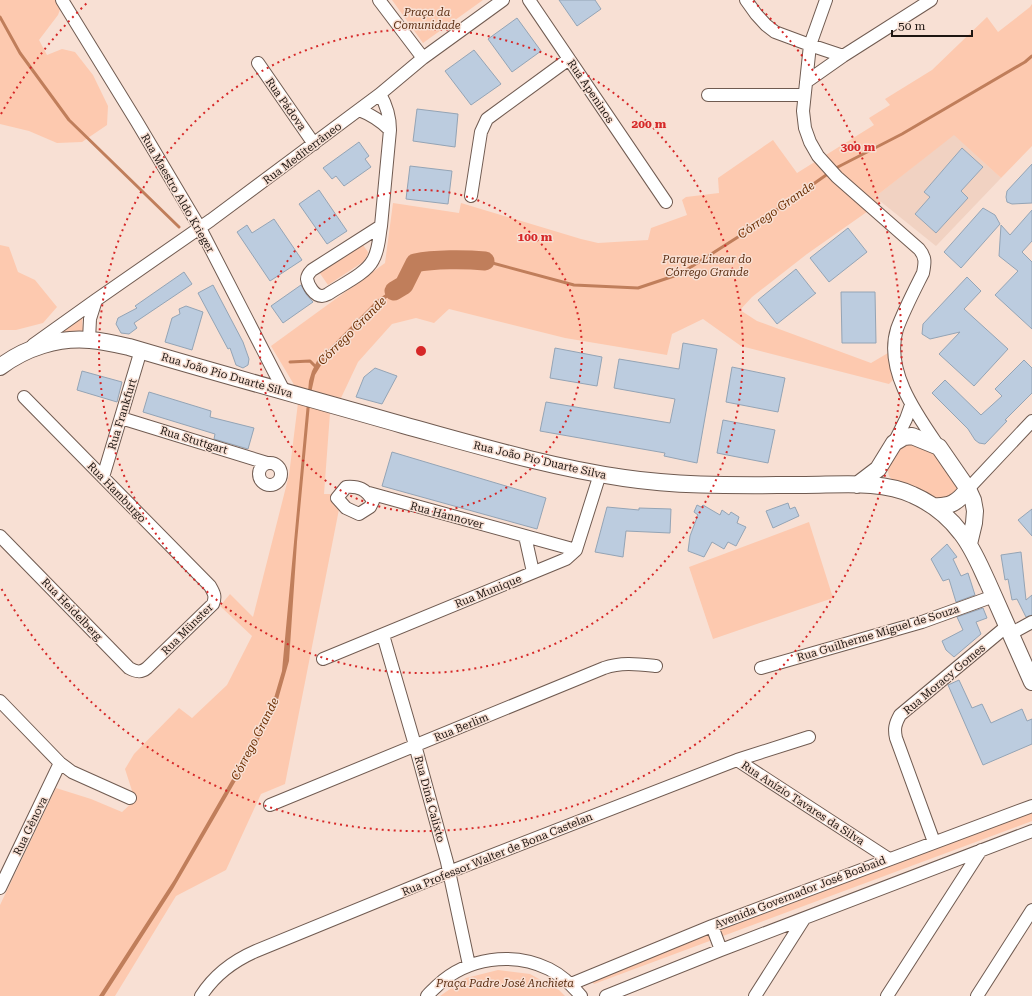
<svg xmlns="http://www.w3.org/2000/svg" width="1032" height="996" font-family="'Roboto Serif',serif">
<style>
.built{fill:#f1d2c2}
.green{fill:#fdc9af}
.water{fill:#c07e5b}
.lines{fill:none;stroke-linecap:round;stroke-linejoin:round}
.stream{stroke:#c07e5b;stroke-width:3}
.river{stroke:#c07e5b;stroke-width:19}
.building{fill:#bcccdf;stroke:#94a4b5}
.minor-casing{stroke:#705b51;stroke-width:14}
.major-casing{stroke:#705b51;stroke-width:18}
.minor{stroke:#fff;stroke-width:12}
.major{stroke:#fff;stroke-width:16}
.ring{fill:none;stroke:#d62828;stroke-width:2;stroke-dasharray:2 4}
.labels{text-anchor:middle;stroke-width:3;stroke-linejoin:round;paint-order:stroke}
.park-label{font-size:11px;font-style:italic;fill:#5d3015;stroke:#f8e0d4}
.street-label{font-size:11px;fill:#1e1612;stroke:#f8e0d4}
.water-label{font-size:12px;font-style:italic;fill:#6a2d00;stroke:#f8e0d4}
.centre{fill:#d62828;stroke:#f8e0d4;stroke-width:2}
.ring-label{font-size:12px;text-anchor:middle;font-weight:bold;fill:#d62828;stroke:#f8e0d4;stroke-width:3;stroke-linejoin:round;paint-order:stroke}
</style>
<rect width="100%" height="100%" fill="#f8e0d4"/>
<path class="built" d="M954 134 1001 178 936 246 875 197Z"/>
<path class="green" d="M0 0H60L62 4 58 15 39 40 47 55 62 49 75 52 93 75 108 106 107 125 82 142 57 143 29 131 0 124Z
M392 0H483L423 43Z
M1032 4V146L1001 178 954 135 875 197 881 202 807 254 752 297 740 310 757 321 871 363 888 353 893 380 889 384 741 346 703 319 672 334 667 355 565 338 449 309 434 323 416 318 392 324 358 362 341 398 296 388 271 346 385 263 393 203 459 213 461 203 581 239 598 243 648 240 651 228 687 215 682 200 686 197 719 193 718 178 773 140 797 173 874 125 869 118 890 105 885 99 932 70 987 17 998 32 1030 7Z
M0 245 9 247 18 272 35 280 57 307 43 323 16 330H0Z
M363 245 368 252 367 256 363 262 328 285 319 272Z
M84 313C81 320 82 327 85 334L51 335Z
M298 403 330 413 324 494H342L285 784 261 794 226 870 176 896 115 996H0V905L56 788 91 799 122 812 135 800 125 769 134 754 179 708 192 718 227 685 252 636 220 606 230 594 253 617 289 475Z
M911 440 936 450 964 489 934 504 897 485 889 476 886 462 897 446Z
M809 522 833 598 713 639 689 567Z
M1032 813V821L594 984 590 979Z
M498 970 530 974 559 990 565 996H440L466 978Z"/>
<path class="water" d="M486 258 485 261 430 262 419 266 406 286 382 301 323 362 315 375 311 393 297 542 289 661 277 703 256 746 212 822 173 889 104 996H99L174 880 250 748 272 705 282 671 309 381 312 371 317 361 377 300 402 283 417 265 433 259Z"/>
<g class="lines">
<path class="stream" d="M0 17 20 53 69 120 179 227
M834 169 902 134 1025 62 1032 56
M485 261 574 285 638 288 680 274 738 237 829 173
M290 362 310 361 316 367"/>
<path class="river" d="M394 291 404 285 415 263C434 259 465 259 485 261"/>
</g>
<path class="building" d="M559 0H595L601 9 577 26Z
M517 18 541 51 512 72 488 39Z
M474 50 501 84 471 105 445 71Z
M417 109 458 114 455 147 413 141Z
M359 142 369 156 365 159 371 167 344 186 336 176 332 179 323 168Z
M962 148 983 167 961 191 968 198 936 233 915 214 930 197 924 192Z
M1032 164V203L1012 204 1007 202 1006 197 1007 191Z
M410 166 452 171 448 204 406 199Z
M319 190 347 231 327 244 299 204Z
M983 208 995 215 1000 224 961 268 944 252Z
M1032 210V241L1022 252 1032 262V329L995 295 1018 271 999 256 1001 225 1010 235Z
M274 219 302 260 270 281 237 232 247 225 252 233Z
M848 228 867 252 829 282 810 258Z
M796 269 815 293H816L777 324 758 300Z
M184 272 192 284 134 323 137 328 129 334 121 333 116 324 118 318 137 308 135 306Z
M967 277 981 291 964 309 1008 349 974 386 939 354 960 332 930 339 922 334 923 324Z
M213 285 243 342 249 359 248 365 243 368 236 365 230 348 228 349 198 293Z
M301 285 306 294 313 302 283 323 271 306Z
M841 292H875L876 343H842Z
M186 306 203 312 192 350 165 342 172 318 180 314 179 309Z
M683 343 717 349 697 463 664 456 665 453 540 431 546 402 670 423 675 399 614 388 619 359 679 369Z
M555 348 602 357 597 386 550 378Z
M1024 360 1032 368V393L1005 420 1007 421 985 444 979 443 975 440 968 429 932 393 945 380 981 415 1002 396 995 389Z
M732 367 785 378 778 412 726 402Z
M375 368 397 376 382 404 356 397 364 377Z
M82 371 122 382 117 402 77 390Z
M149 392 211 411 210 417 254 428 248 449 214 439 215 434 143 412Z
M723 420 775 430 768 463 717 453Z
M392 452 546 498 537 529 382 486Z
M788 503 790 509 795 507 799 516 773 528 766 511Z
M697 505 701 507 703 505 720 515 722 510 729 515 731 512 739 517 737 523 746 527 736 546 728 542 724 549 712 542 704 557 688 551 690 536 698 515 694 512Z
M607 507 639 510V508L671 509 670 533 626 531 623 557 595 552Z
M1032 509V536L1018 520Z
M947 544 957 557 953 559 961 576 968 573 975 595 956 602 949 579 943 581 931 559Z
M1021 552 1026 600 1032 595V615L1026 617 1017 599 1012 600 1008 579 1005 580 1001 555Z
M983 608 987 618 976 622 981 634 954 657 946 650 942 641 963 630 957 617Z
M959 680 972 708 982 704 991 723 1022 709 1027 721 1032 719V744L983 765 948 685Z"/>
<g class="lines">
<defs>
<path id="minor" d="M62 0 137 122 200 228 284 391
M379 0 423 58
M529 0 666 202
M746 0 756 14 766 25 775 32 810 45 843 56
M826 0 810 45 803 111 805 128 810 142 818 156 837 177 919 249C926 257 925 263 923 273 914 291 904 310 897 329 884 370 917 415 939 447
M258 63 314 144
M806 82 843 56 931 0
M380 94C387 106 390 116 390 130L381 226
M708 95H804
M359 110C372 115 381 121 390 130
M471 196 481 132 487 119 569 59
M381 226C379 237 379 250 373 260 366 274 341 285 328 294 326 295 324 296 322 296 314 296 308 285 307 279 307 275 310 272 312 270Z
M89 340 90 319 96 300
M33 345 96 300 211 220 380 94 423 58 503 0
M121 418 267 463
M894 443 906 419 911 405
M259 474a11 11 0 1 1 22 0a11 11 0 1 1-22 0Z
M103 477 141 350
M346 487C359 486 366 489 373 501L370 507 359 514 346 508 337 498Z
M968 489 1032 421
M369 493 576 550
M0 536 129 668C136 672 141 673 147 668L213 604C216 596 214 593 210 586L24 397
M525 536 533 572
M1010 634 1032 622
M383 635 415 745 447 862 469 965
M323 659 566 559 576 550 600 474
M761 668 922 622 994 596
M0 701 60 763 72 772 130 798
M737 760 889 859
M270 805 604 668C621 662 637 664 656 666
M934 842 896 738C894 729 895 724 900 715L1007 626
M0 888 60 763
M712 926 721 950
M571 984 712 926 1032 806
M201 996C215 974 233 961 256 951L449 872 737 760 809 737
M427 996C430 992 434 989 438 985 467 958 512 951 549 969 561 975 572 985 581 996
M606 996 721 950 1032 831
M755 996 804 919
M887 996 981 850
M977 996 1032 910"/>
<path id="major" d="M0 367C25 348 58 337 90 340 103 341 116 344 129 347 220 374 312 399 403 425 476 445 549 467 624 478 684 487 745 485 805 485 839 485 882 480 913 495 931 503 949 517 961 533 973 548 980 566 988 583 1003 616 1017 649 1032 682
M857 485 878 469 894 443 904 437 912 436 939 447 968 489 973 500 975 511 974 523 969 544
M933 506C950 507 957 503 968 489"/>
</defs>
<use href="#minor" class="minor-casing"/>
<use href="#major" class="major-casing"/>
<use href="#minor" class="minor"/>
<use href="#major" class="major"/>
</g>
<g class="ring">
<circle cx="421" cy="351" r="161"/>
<circle cx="421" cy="351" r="322"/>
<path d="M1 114A482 482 0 0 1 89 1M753 1A482 482 0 1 1 1 588"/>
</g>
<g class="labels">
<g class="park-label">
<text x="427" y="16">Praça da<tspan x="427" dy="13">Comunidade</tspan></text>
<text x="707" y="263">Parque Linear do<tspan x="707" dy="13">Córrego Grande</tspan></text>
<text x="505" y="987">Praça Padre José Anchieta</text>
</g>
<g class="street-label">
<text transform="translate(591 91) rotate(56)" y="4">Rua Apeninos</text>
<text transform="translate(286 104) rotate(55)" y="4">Rua Pádova</text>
<text transform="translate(302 153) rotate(-37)" y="4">Rua Mediterrâneo</text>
<text transform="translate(178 193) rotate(60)" y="4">Rua Maestro Aldo Krieger</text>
<text transform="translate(227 375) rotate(16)" y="4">Rua João Pio Duarte Silva</text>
<text transform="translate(122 414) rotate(-73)" y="4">Rua Frankfurt</text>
<text transform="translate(194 440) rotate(17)" y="4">Rua Stuttgart</text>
<text transform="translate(540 460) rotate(13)" y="4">Rua João Pio Duarte Silva</text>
<text transform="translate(117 492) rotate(46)" y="4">Rua Hamburgo</text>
<text transform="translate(447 515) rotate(15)" y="4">Rua Hannover</text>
<text transform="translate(488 591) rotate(-22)" y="4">Rua Munique</text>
<text transform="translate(72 609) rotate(46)" y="4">Rua Heidelberg</text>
<text transform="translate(187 629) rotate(-45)" y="4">Rua Münster</text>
<text transform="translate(878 633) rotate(-17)" y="4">Rua Guilherme Miguel de Souza</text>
<text transform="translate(944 679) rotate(-40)" y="4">Rua Moracy Gomes</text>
<text transform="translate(461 727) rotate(-22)" y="4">Rua Berlim</text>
<text transform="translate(430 799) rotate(75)" y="4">Rua Diná Calixto</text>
<text transform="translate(803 803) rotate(33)" y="4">Rua Anízio Tavares da Silva</text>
<text transform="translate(30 826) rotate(-64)" y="4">Rua Gênova</text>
<text transform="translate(497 854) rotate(-22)" y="4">Rua Professor Walter de Bona Castelan</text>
<text transform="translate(800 892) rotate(-21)" y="4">Avenida Governador José Boabaid</text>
</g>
<g class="water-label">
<text transform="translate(776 210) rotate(-35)" y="4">Córrego Grande</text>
<text transform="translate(352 331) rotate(-45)" y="4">Córrego Grande</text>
<text transform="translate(255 739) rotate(-63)" y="4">Córrego Grande</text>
</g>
</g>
<circle cx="421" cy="351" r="6" class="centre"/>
<g class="ring-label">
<text x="649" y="128">200 m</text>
<text x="858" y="151">300 m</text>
<text x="535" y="241">100 m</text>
</g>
<path d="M892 30v6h80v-6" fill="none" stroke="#1e1612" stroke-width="2"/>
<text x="898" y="30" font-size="12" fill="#1e1612" stroke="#f8e0d4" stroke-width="3" paint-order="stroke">50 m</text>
</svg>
